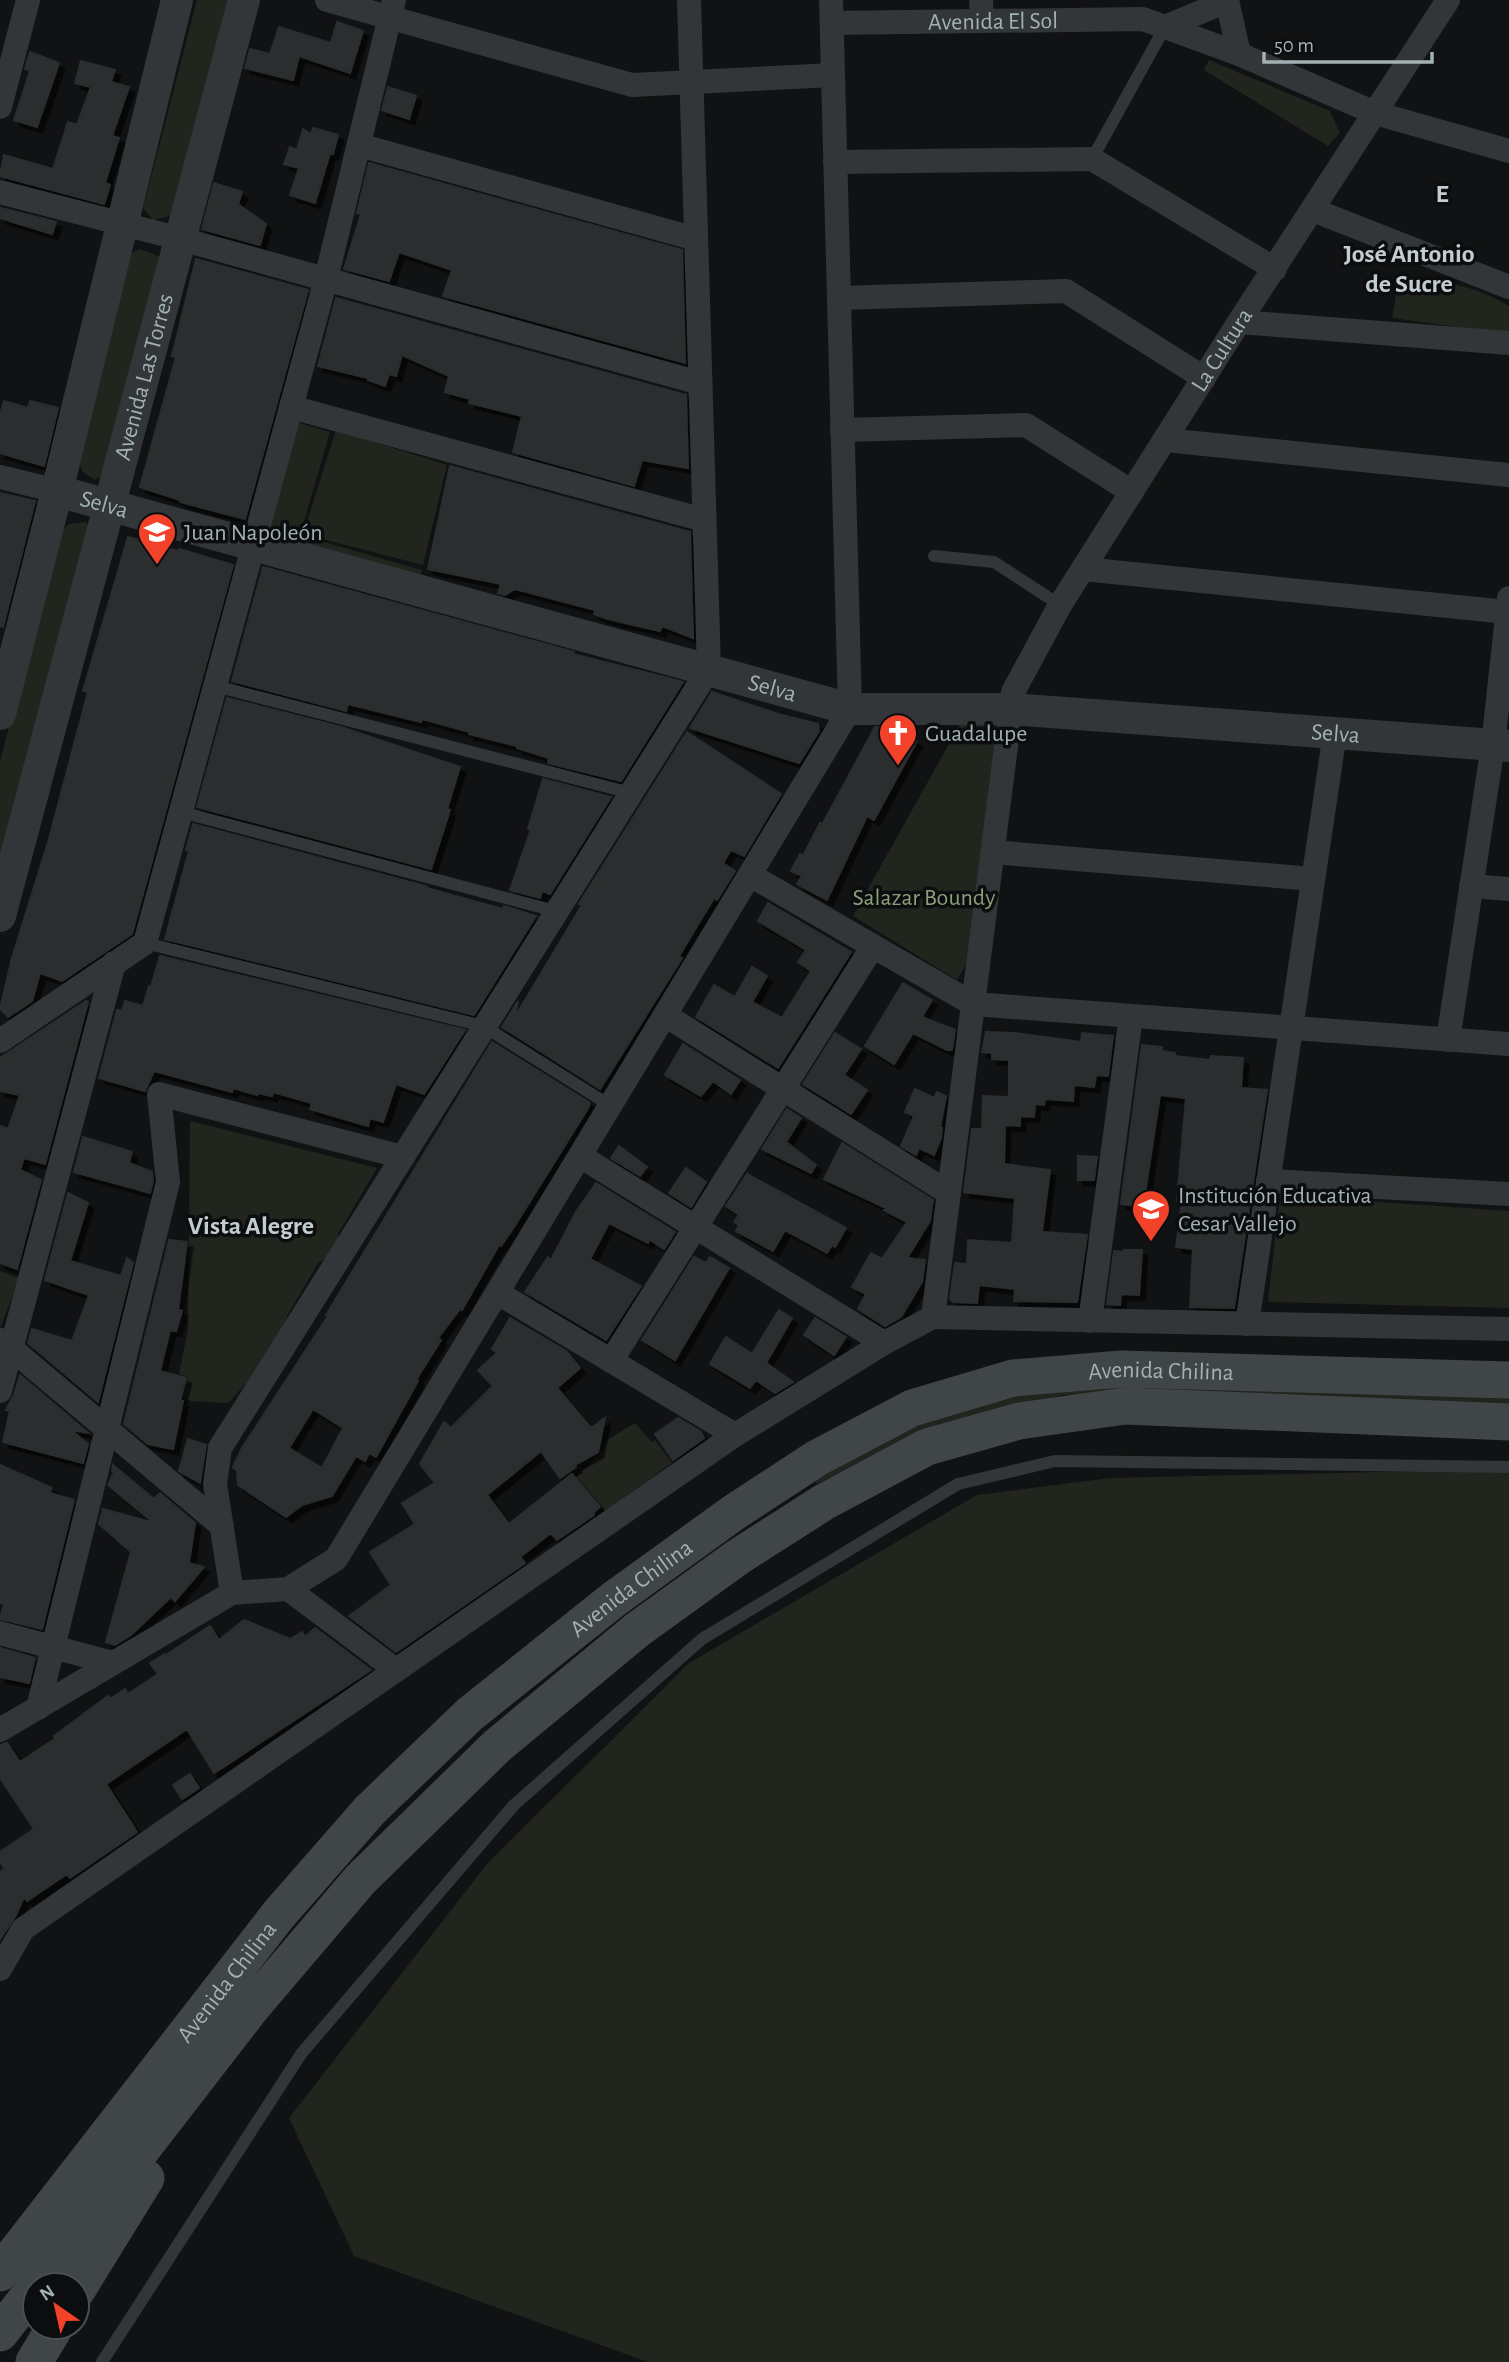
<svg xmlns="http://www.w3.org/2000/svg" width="1509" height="2362" font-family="'Alegreya Sans',sans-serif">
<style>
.green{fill:#21251e}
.building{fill:#2c2e2f;stroke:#2b2d2f;stroke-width:2;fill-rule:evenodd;filter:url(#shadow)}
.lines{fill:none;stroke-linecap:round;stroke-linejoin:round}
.service{stroke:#323638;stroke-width:12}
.minor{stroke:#323638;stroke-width:24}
.tertiary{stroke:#323638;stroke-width:32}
.secondary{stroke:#404648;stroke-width:37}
.labels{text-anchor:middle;stroke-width:7;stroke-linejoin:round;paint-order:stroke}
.street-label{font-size:24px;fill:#a2b1b3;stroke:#0c0d0e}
.poi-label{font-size:24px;fill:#a2b1b3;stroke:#0c0d0e;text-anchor:start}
.park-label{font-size:24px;fill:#8b9f79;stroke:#0c0d0e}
.neighbourhood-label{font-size:26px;font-weight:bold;fill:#c3cdd0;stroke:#0c0d0e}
</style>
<defs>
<filter id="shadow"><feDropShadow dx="5.5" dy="5.5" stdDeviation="0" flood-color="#0009"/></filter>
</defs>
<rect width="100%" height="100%" fill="#111213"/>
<path class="green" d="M197 0H237L177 214 153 220 143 208Z
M1209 60 1330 111 1340 133 1328 146 1204 70Z
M140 249 158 256 164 262 109 471 95 480 83 472 78 461 130 254Z
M1399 276C1441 282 1471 283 1509 306V334L1392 318Z
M293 421 330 432 300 535 422 570 418 584 258 539Z
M336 430 447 465 423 565 303 534Z
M86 522 92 529 0 864V761L59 534 69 524Z
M960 724 998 726 971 955 957 980 853 916Z
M190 1121 377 1168 338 1234 342 1241 329 1257 318 1263 287 1316 285 1334 277 1350 228 1403 191 1401 182 1397 188 1377 179 1374 188 1329Z
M1280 1195 1509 1211V1308L1268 1302Z
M0 1271 19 1278 0 1329Z
M1045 1385 1509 1394V1407L1183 1396 1063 1395 918 1434 817 1484 811 1475 915 1423Z
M635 1423 652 1442 655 1440 672 1463 605 1511 576 1477 602 1452 607 1440Z
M1509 1469V2362H648L354 2256 289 2118 487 1864 689 1663 977 1495 1110 1478Z"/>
<path class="building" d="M337 22 363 31 350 73 299 56 293 80 245 68 250 49 270 54 279 27 331 43Z
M30 52 59 63 37 127 14 120 30 71 25 69Z
M81 61 115 70 111 82 129 87 112 136 119 138 105 183 110 185 104 204 0 176 4 155 53 169 68 122 77 125 91 87 75 83Z
M388 87 416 96 409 119 382 110Z
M313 128 338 135 333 154 330 153 315 203 290 195 299 168 284 164 290 147 297 150 303 129 311 134Z
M369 163 682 250 685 363 443 296 452 270 399 252 389 281 344 269 361 214 357 213Z
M214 183 242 192 238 204 266 224 260 245 202 229Z
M1 208 56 222 52 234 0 218Z
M196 259 308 290 245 519 180 502V500L140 487 176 357 172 356Z
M336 298 686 395 688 468 642 460 634 486 513 452 522 416 469 403 470 399 445 392 449 376 402 355 396 376 389 374 385 386 368 380V378L318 366Z
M4 401 28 408 30 401 58 408 44 466 0 453V414Z
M450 466 690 532 693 638 662 626 660 631 608 619 594 614 595 610 515 589 505 595 498 593 501 584 428 569Z
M0 493 35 501 3 627 0 626Z
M128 537 178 551 179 549 233 565 132 934 62 981 40 973 32 1001 8 1017 0 1009 12 958 49 839 88 692 83 691Z
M263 567 574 652 573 654 683 682 621 781 548 763 549 758 517 748V746L469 734 470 732 422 719 421 722 348 704 346 711 232 681Z
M712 692 778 714 818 724 819 731 799 763 690 728Z
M227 698 341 727 460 767 447 809 450 810 431 869 197 807Z
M875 727H891L917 741 874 820 867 816 827 900 797 884 802 876 791 871 800 854 803 856 820 823 822 825Z
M687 732 781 794 744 856 731 850 723 863 735 871 717 900 714 898 679 956 682 958 600 1089 502 1027 518 1001 515 1017 582 905 579 904Z
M543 779 611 797 550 894 542 891 540 898 510 890 531 829H528Z
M193 824 425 886 430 889 503 909 504 906 536 916 474 1015 165 939 189 851 186 850Z
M768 903 851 952 778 1068 696 1017 714 985 735 997 752 967 767 976 752 1002 782 1018 811 971 798 962 806 950 758 921Z
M160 956 465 1030 424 1094 396 1084 383 1122 370 1118 368 1126 310 1109 312 1103 273 1092 272 1096 258 1093 257 1095 233 1088 232 1092 154 1071 145 1091 99 1078 117 1010 122 1011 125 1001 143 1006 149 986 151 987Z
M903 983 932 1000 922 1017 955 1030 952 1050H947L913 1033 894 1064 865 1046Z
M86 1001 88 1002 45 1164 24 1158 20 1170 41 1180 17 1269 0 1263V1126L8 1129 20 1095 0 1091V1058Z
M986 1032 1015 1033 1081 1042 1082 1033 1113 1036 1108 1076 1096 1075 1094 1087 1074 1085 1073 1101 1045 1099 1044 1105 1035 1104 1034 1117 1020 1116V1126L1005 1125 1004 1164 1050 1170 1042 1232 1087 1235 1077 1302 1014 1301 1015 1289 979 1285 977 1303 953 1302 950 1299 955 1263 967 1264 968 1240 1012 1243 1015 1198 964 1192 972 1129H982L983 1096 1009 1097V1060L992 1059V1053L982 1052Z
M835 1033 861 1049 844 1075 867 1090 851 1114 803 1084Z
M492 1042 590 1103 587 1110 514 1227 501 1246 499 1245 462 1310 460 1309 438 1338 441 1340 416 1380 418 1381 376 1457 369 1453 365 1461 356 1456 332 1496 302 1505 286 1517 238 1485 237 1471 233 1467 242 1448 328 1316 326 1315ZM313 1409 343 1428 322 1468 289 1448Z
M683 1044 740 1080 731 1094 713 1081 701 1096 665 1075Z
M1142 1045 1162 1047V1051L1175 1053V1056L1210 1060 1211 1056 1243 1058 1241 1088 1267 1090 1234 1308 1190 1307 1193 1249 1176 1247 1182 1202 1177 1201 1186 1098 1160 1095 1143 1207 1121 1204Z
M915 1089 934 1098 937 1092 946 1096 940 1128H942L941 1138 934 1155 919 1148 916 1155 901 1146 914 1116 905 1112Z
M787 1109 801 1118 786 1142 816 1165 811 1173 762 1149Z
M83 1137 132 1152 129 1163 152 1172 153 1181 150 1193 74 1172Z
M842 1143 933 1200 930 1221 907 1258 925 1260 922 1282 901 1317 885 1326 858 1309 866 1294 852 1287 871 1253 882 1259 907 1222 884 1210 886 1208 824 1179Z
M619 1146 647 1167 640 1176 611 1158Z
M1078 1156 1097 1157 1094 1180H1078Z
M686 1168 706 1182 691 1207 669 1193Z
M747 1174 846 1228 835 1247 832 1245 827 1253 785 1230 773 1251 736 1231 739 1225 734 1222 739 1215 726 1206Z
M596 1183 675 1232 664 1249 649 1239 648 1243 609 1223 590 1259 641 1286 606 1340 525 1292 548 1257 551 1260 576 1212Z
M68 1193 88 1203 70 1261 121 1276 127 1258 133 1263 98 1402 28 1343 32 1329 72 1341 89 1295 45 1280Z
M169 1240 187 1242 178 1310 182 1311 176 1331 170 1330 160 1371 186 1378 180 1401H183L173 1449 148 1444 124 1424Z
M1124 1250H1142L1139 1295 1121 1294 1120 1305 1107 1304 1114 1251 1124 1252Z
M694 1257 706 1263 710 1257 729 1268 675 1360 642 1340Z
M779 1310 792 1318 766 1363 793 1382 775 1393 756 1380 750 1388 710 1364 726 1337 752 1354Z
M510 1318 566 1351 580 1368 557 1388 591 1428 605 1418 598 1452 575 1465 576 1467 560 1478 541 1451 487 1495 509 1524 572 1474 600 1507 593 1513 594 1515 557 1540 551 1533 520 1557 525 1563 396 1652 349 1616 391 1585 370 1552 415 1524 402 1503 435 1483 420 1464 444 1422 451 1428 493 1386 478 1370 497 1353 492 1349Z
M815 1318 846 1337 834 1355 804 1335Z
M20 1375 88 1433 71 1430 88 1444 83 1463 3 1442 10 1411 6 1410 14 1395Z
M678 1418 700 1431 704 1438 673 1460 655 1434Z
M188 1439 206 1445 200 1483 179 1471Z
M0 1465 52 1488 50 1493 74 1500 42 1629 0 1619 4 1604 0 1603Z
M113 1465 154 1499 160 1493 195 1523 189 1563 204 1567 175 1601 171 1597 131 1635 115 1645 106 1642 131 1552 99 1524 103 1509 154 1523 108 1485 114 1472 112 1471Z
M244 1620 290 1639 302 1632 305 1637 315 1628 371 1670 214 1773 187 1729 106 1784 137 1832 70 1878 67 1874 27 1901 24 1897 15 1917 0 1939V1872L5 1869 0 1862V1852L34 1829 0 1778V1745L7 1743 20 1762 56 1738 54 1736 108 1696 110 1699 125 1689 128 1694 158 1674 150 1663 165 1654 166 1655 210 1626 219 1640Z
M0 1648 35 1658 29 1683 0 1677Z
M190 1774 199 1788 182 1799 173 1785Z"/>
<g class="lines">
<path class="service" d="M1092 159 1165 27
M934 556 994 562 1060 605
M215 686 631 793
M181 812 555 911
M145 943 483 1026 611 1106
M102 2362 301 2054 514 1805 702 1639 958 1484 1055 1461 1509 1467"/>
<g class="minor">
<path d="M327 0 632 85 833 75"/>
<path d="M981 0 982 21"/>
<path d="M1227 0 1239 54"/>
<path id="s1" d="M832 23 1143 19 1239 54 1375 113 1509 151"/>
<path d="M1165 27 1227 1"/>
<path d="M0 107 28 0"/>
<path d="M359 145 696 239"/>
<path d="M835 162 1092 159 1275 269"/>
<path d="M0 192 181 239 700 383"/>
<path d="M1313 210 1509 287"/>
<path d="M839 298 1066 291 1204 378"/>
<path d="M1239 322 1509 343"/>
<path d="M291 407 704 520"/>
<path d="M842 430 1026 425 1132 492"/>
<path d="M1165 440 1509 475"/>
<path d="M0 477 57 491"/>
<path d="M1083 569 1507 612"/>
<path d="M993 852 1313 879"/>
<path d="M750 875 973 1004 1509 1044"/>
<path d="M1471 886 1509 889"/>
<path d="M665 1015 949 1193"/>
<path d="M1448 1040 1493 745 1509 598"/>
<path d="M0 1041 145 943 326 279 394 0"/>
<path d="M580 1156 884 1343"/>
<path d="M1268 1181 1509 1194"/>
<path d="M498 1293 735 1435"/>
<path id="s2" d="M933 1317 1013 692 1060 605 1239 322 1448 0"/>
<path d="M1090 1321 1131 1016"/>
<path d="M1247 1324 1335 733"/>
<path d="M1 1340 222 1526"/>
<path d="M611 1361 873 946"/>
<path d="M0 1391 114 963"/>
<path d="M288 1589 396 1670"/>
<path d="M232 1593 215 1484 220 1448 709 669 689 0"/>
<path d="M0 1633 113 1663"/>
<path d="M38 1708 168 1182 159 1094 403 1157"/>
<path d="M0 1730 232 1593 288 1589 336 1559 850 709 831 0"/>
<path d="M0 1969 23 1929 735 1435 884 1343 933 1317 1509 1329"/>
</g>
<g class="tertiary">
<path id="s3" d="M57 491 850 709H1011L1509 746"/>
<path d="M0 714 57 491 177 0"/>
<path id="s4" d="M0 916 244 0"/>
</g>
<g class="secondary">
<path id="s5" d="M0 2273 279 1914 370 1810 470 1714 614 1599 733 1513 817 1458 912 1408 1013 1378 1121 1369 1509 1380"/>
<path d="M37 2285 252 2007 360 1880 497 1746 637 1630 738 1557 824 1502 927 1447 1019 1421 1125 1406 1509 1422"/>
<path d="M77 2290 146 2178"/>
<path d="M0 2333 35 2288"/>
<path d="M34 2362 55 2327"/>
</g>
</g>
<defs>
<symbol id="school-pin" viewBox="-11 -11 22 30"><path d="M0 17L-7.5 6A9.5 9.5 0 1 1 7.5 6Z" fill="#f2432a" stroke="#0c0d0e"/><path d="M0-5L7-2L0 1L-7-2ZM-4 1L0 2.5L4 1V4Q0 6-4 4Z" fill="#fff"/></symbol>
<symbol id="church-pin" viewBox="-11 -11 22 30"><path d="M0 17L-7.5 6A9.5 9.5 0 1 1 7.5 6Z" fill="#f2432a" stroke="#0c0d0e"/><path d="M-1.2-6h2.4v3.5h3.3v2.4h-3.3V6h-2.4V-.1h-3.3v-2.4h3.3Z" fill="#fff"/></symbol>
</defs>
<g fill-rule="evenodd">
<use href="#school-pin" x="135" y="510" width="44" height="60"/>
<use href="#church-pin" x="876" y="711" width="44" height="60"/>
<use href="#school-pin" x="1129" y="1187" width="44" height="60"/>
</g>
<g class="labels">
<g class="street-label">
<text dy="8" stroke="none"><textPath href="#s1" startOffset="161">Avenida El Sol</textPath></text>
<text dy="8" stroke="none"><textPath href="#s2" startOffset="1031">La Cultura</textPath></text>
<text dy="8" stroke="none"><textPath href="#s4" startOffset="558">Avenida Las Torres</textPath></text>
<text dy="8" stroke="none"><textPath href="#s3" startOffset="49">Selva</textPath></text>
<text dy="8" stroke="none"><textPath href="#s3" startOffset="742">Selva</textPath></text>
<text dy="8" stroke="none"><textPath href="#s3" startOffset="1309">Selva</textPath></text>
<text dy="8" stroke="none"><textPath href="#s5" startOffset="1524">Avenida Chilina</textPath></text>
<text dy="8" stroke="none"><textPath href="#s5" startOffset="936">Avenida Chilina</textPath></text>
<text dy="8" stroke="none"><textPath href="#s5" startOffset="369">Avenida Chilina</textPath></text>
</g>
<g class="poi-label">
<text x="184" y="540">Juan Napoleón</text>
<text x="925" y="741">Guadalupe</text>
<text x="1178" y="1203">Institución Educativa<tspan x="1178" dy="28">Cesar Vallejo</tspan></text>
</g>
<g class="park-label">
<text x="924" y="905">Salazar Boundy</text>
</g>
<g class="neighbourhood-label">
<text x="1442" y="202">E</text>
<text x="1409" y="262">José Antonio<tspan x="1409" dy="30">de Sucre</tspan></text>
<text x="251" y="1234">Vista Alegre</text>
</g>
</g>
<g transform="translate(56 2306) rotate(326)"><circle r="33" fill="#0c0d0e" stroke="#484f50" stroke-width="2"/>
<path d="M0-5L12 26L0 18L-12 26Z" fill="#f2432a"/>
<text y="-10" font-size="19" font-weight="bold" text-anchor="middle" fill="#a2b1b3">N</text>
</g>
<path d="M1264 52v10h168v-10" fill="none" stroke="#a2b1b3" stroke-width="3.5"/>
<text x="1274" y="52" font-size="21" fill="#a2b1b3" stroke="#0c0d0e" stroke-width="5" paint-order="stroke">50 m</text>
</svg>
